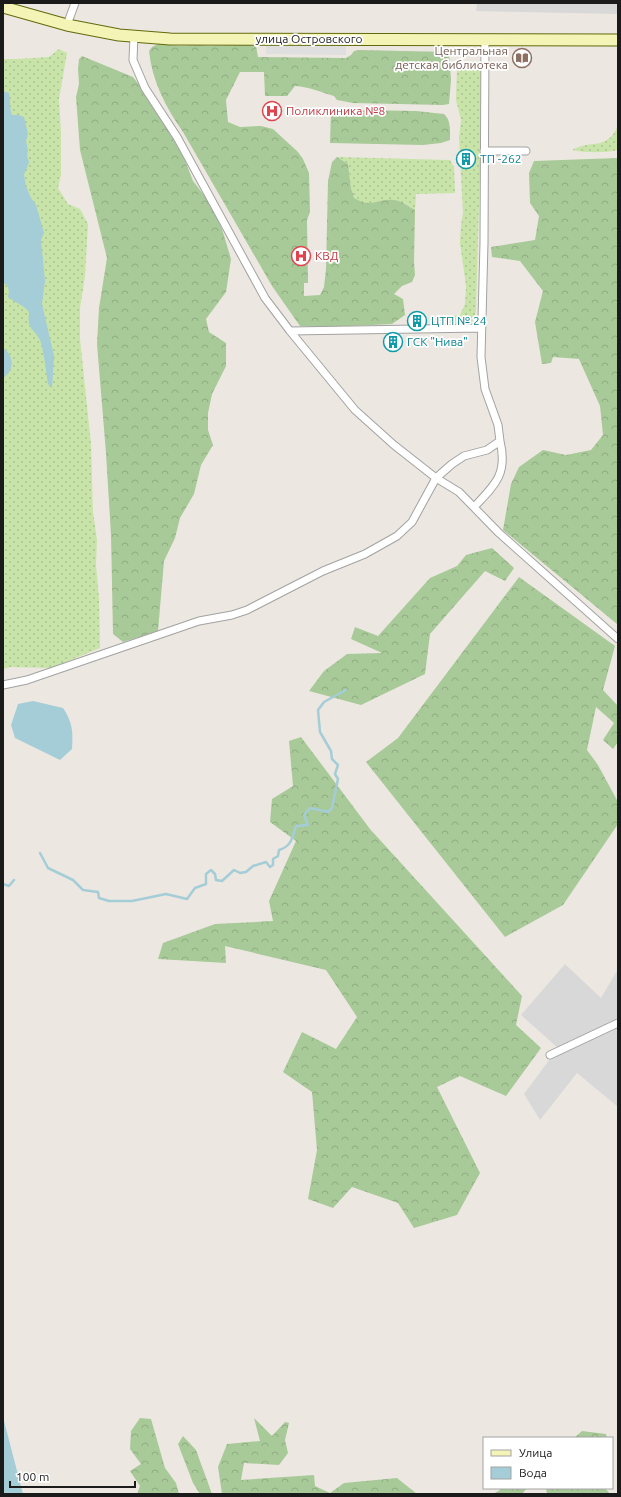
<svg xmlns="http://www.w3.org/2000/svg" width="621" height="1497" font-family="Ubuntu,sans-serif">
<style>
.residential{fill:#d9d8d8}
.grass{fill:url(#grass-dots)}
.forest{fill:url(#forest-crowns)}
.parking{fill:#dfdfdf}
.water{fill:#a4cdd7}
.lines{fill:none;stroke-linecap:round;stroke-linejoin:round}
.stream{stroke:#a4cdd7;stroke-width:2.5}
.minor-casing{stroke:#a2a2a2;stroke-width:9}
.secondary-casing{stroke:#62690b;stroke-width:13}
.minor{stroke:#fff;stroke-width:7}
.secondary{stroke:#f3f4b6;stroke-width:11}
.labels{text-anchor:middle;stroke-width:3.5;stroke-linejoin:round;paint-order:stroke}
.street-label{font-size:12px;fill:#1b1b1b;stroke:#fff}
.education-label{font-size:12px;fill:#785e54;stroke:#fff;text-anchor:end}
.health-label{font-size:12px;fill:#be3a42;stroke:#fff;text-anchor:start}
.culture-label{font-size:12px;fill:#0d838f;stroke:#fff;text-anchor:start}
</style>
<defs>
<pattern id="grass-dots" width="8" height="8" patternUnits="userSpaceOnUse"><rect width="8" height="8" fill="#c8e4a9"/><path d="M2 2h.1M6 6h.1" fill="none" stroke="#abc391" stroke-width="1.8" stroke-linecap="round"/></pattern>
<pattern id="forest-crowns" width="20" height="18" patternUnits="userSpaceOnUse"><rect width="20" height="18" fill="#a8c998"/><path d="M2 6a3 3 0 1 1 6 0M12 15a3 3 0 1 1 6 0" fill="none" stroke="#90ac82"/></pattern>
</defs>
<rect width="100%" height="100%" fill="#ece8e1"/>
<path class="residential" d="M477 3H618V14L476 11Z
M565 964 601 998 618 969V1107L577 1073 540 1120 524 1094 558 1048 521 1015Z"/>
<path class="grass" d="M59 49 67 53 59 99 61 132V175L58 188 68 204 80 209 88 224 85 276 80 308V339L91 444 93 512 97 540 96 565 99 598 100 648 51 668 11 667 3 669V59H17L49 57Z
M470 61 481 66 482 98 476 310 474 320C465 327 451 323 440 321L443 316 460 315 465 304 466 286 460 243 461 225 463 213 459 138 461 120 456 100 457 67H470Z
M618 125V150C604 153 587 153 572 150 592 139 608 151 618 125Z
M337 157 450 160 454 167 455 193 416 194 415 210 406 204 379 201 372 204 362 203 354 198 351 188 348 164Z"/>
<path class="forest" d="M158 44 179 46 200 45 208 46 247 45 256 46 258 57 346 58 351 55 354 51 359 50 449 52 451 80 449 104 443 105 353 103 337 100 334 96C320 92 310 87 295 86L287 96H265L264 72H240L226 100 228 122 240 127 261 126 273 129 298 152 303 159 309 173 310 212 307 220 308 283H304V296L320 295 324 287 326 269 328 181 332 162 337 157 348 164 351 188 354 198C372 209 377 198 394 200 402 201 408 206 415 210L414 262 415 275 412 282 402 286 394 294 403 299 405 315 392 324 330 327 300 326 272 286 183 132C166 108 152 81 149 51L152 47Z
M82 56 133 77 148 96 184 158 193 181 210 203 222 229 231 259 226 292 206 319 209 332 226 343V366L212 394 208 413V430L213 445 201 465 194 494 180 518 175 538 164 561 158 631 123 642 113 634 111 535 106 453 97 344 99 308 107 258 80 150 76 97 79 84 78 69 79 59Z
M358 110 416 111 444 114C451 120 450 131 450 140L441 143 423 145 330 143 331 111Z
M618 158V624H617L503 530 511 484 519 467 543 450 566 455 591 450 603 435 600 406 579 359 553 357 551 363 542 364 535 322 543 291 520 261 492 257 491 247 535 240 539 216 530 203 529 173 534 161Z
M492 548 514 568 505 581 485 571 430 634 425 674 361 705 309 691 324 671 347 654 382 653 351 639 355 627 378 636 430 578 457 566 466 555Z
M519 577 615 646 603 690 618 706V742L613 749 603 740 614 723 596 707 587 750 598 765 618 802V824L563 905 505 937 366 762 398 738Z
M301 737 370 829 522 996 516 1025 541 1048 506 1096 460 1076 437 1087 480 1173 457 1215 414 1228 398 1203 352 1187 333 1208 308 1199 317 1150 312 1092 283 1072 302 1032 336 1049 357 1017 326 970 225 946 226 963 158 959 163 943 215 924 273 921 269 901 296 841 270 822 272 799 293 786 289 741Z
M140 1418 151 1419 165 1468 176 1483 179 1494H137L140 1486 130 1471 141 1464 130 1449 131 1431Z
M254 1418 272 1436 285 1422 289 1423 285 1440 288 1453 279 1465 244 1463 241 1480 314 1475 315 1486 330 1493 344 1483 397 1478 417 1494H222L218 1467 227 1444 260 1441Z
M582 1431 606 1434 607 1438H574Z
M183 1436 196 1450 212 1494H200L193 1483 178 1444Z
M499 1488H527L522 1494H493L500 1490Z
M546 1488H605L610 1494H547Z"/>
<path class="parking" d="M266 44 346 46V55L266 54Z"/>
<path class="water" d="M3 91 9 93C11 101 9 107 12 115H19L24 117 28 134 26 141 28 150 27 156 29 162 24 175 26 186 31 198 36 205 44 233 41 240 45 281 42 304 54 356 52 388 48 384C47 375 43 347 40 340 33 327 27 330 29 312 21 303 17 304 8 297L9 291 7 285 3 283Z
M3 348C14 355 15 371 3 378Z
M33 701 63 708C73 723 73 732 72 749L60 760 15 738 11 725 18 704Z
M3 1417 23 1494H3Z"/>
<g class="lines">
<path class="stream" d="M40 853 48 868 73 880 83 890 98 892 99 898 109 901H132L166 894 187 899 195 888 206 884V874L211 870 215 874 216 880 222 881 234 870 240 873 246 872 253 866 266 862 270 867 273 865V859L278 856 279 850C292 846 292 838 296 826L308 825 304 815 310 808 328 812 332 808 338 779 335 774 338 765 332 759 331 751 320 732 318 710 324 702 346 690
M3 884 9 886 14 880"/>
<defs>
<path id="minor" d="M67 25 75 3
M134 36 133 60 145 88 177 137 265 298 290 331 355 410 394 445 436 478 459 492 499 533 618 639
M484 151H526
M290 331 481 328
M474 507C495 485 508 474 500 441
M3 685 27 680 199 621 232 615 247 610 323 571 365 554 397 536 412 522 436 478 452 464 464 456 487 450 500 441 498 425 485 389 481 357 484 243 485 39
M550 1055 618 1023"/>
<path id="secondary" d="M3 7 67 25 119 35 170 39 618 40"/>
</defs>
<use href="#minor" class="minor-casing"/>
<use href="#secondary" class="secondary-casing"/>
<use href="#minor" class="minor"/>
<use href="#secondary" class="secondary"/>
</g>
<defs>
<symbol id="library-ring" viewBox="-11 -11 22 22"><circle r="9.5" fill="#fff" stroke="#8d6e63" stroke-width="1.5"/><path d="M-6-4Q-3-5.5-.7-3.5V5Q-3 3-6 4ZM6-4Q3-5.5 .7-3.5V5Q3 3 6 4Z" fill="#8d6e63"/></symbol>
<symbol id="hospital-ring" viewBox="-11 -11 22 22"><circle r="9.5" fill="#fff" stroke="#e0444e" stroke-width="1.5"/><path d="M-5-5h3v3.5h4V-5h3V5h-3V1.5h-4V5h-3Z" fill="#e0444e"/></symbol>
<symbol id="building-ring" viewBox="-11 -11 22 22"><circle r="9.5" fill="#fff" stroke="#0f9aa8" stroke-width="1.5"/><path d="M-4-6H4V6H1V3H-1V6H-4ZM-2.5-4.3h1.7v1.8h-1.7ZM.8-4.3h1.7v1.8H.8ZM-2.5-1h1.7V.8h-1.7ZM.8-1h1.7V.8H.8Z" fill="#0f9aa8"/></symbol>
</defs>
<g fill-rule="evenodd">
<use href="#library-ring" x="511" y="47" width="22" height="22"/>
<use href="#hospital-ring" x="261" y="100" width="22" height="22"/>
<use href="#building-ring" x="455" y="148" width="22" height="22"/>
<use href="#hospital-ring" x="290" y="245" width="22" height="22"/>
<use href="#building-ring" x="406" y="310" width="22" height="22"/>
<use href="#building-ring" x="382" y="331" width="22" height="22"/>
</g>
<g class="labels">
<g class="street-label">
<text x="309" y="43">улица Островского</text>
</g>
<g class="education-label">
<text x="508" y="55">Центральная<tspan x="508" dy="14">детская библиотека</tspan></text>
</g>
<g class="health-label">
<text x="286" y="115">Поликлиника №8</text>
<text x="315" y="260">КВД</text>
</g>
<g class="culture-label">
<text x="480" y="163">ТП -262</text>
<text x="431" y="325">ЦТП № 24</text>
<text x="407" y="346">ГСК "Нива"</text>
</g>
</g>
<rect width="621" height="1497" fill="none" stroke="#1b1b1b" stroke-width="8"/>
<rect x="483" y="1437" width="130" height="52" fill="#ffffff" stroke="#a4a4a4"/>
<rect x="491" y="1450" width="20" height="6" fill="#f3f4b6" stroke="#a4a4a4"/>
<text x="519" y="1457" font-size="12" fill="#1b1b1b">Улица</text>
<rect x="491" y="1467" width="20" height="12" fill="#a4cdd7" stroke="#a4a4a4"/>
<text x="519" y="1477" font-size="12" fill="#1b1b1b">Вода</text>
<path d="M10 1481v6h125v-6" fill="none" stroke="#1b1b1b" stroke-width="2"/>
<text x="16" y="1481" font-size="12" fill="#1b1b1b" stroke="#ffffff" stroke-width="3" paint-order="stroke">100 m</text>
</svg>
